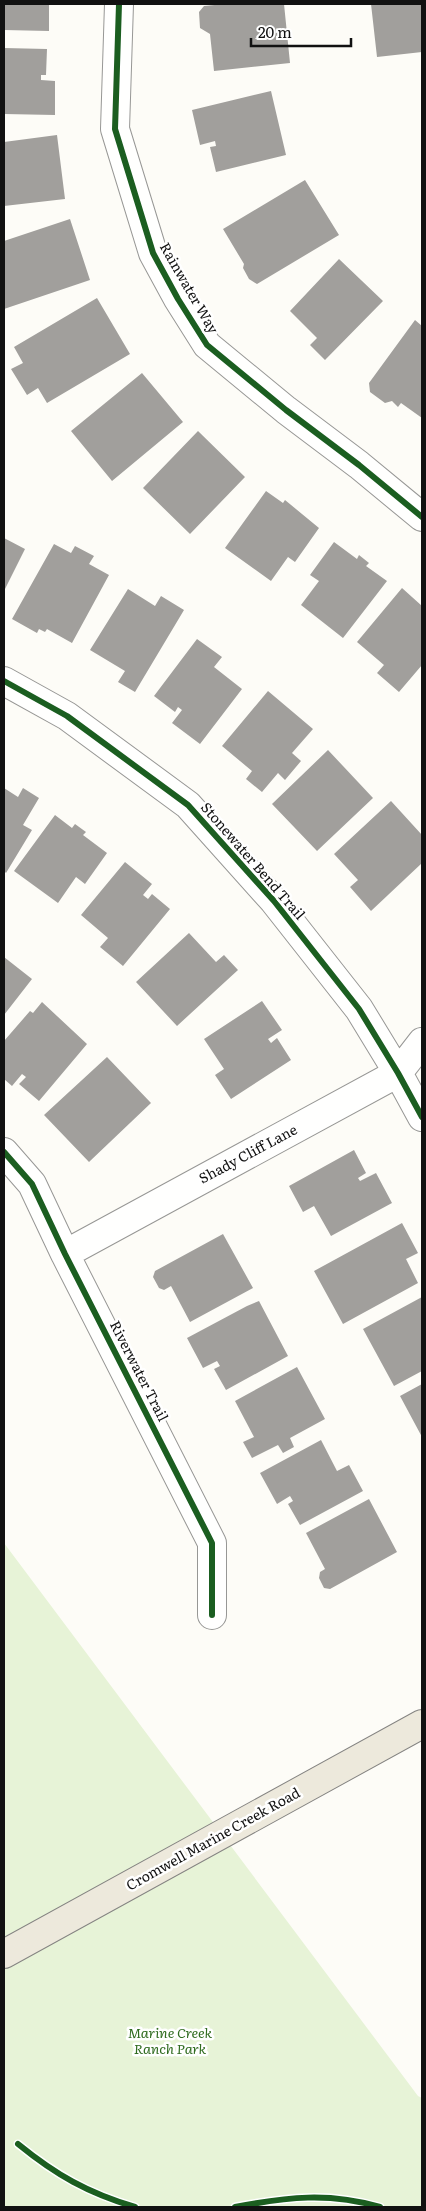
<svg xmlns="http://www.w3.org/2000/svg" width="426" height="2211" font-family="Literata,serif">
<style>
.park{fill:#e7f3d7}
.building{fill:#a19f9c}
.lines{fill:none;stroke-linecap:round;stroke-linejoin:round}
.minor-casing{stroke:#979795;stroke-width:30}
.major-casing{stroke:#858482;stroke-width:30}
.minor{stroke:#fffffe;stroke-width:28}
.major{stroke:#ede9dc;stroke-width:28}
.cycleway-casing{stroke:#fff;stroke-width:9}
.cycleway{stroke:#1b5e20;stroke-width:6}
.labels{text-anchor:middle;stroke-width:5;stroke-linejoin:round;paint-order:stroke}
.street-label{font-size:14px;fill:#111;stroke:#fff}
.park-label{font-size:14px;font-style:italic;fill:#2f6b1f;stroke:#fff}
</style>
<rect width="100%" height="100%" fill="#fdfcf7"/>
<path class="park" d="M4 1543 418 2096 422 2098V2207H4Z"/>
<path class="building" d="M4 4H49V31L4 30Z
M225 4H284L290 63 214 71 210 34 200 28 199 12 204 6Z
M371 4H422V52L377 57Z
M4 48 47 49 46 75H41V80L55 81V115L4 114Z
M271 91 286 155 216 172 210 147 216 146 215 141 200 145 192 110Z
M57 135 65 199 4 206V142Z
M305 180 339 235 257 284 249 279 243 268 244 264 223 229Z
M70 219 90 280 4 309V241Z
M339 259 383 301 325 360 310 345 317 338 290 311Z
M97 298 130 354 47 403 38 388 27 395 11 369 23 363 14 347Z
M415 320 422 326V418L401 403 398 407 392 401 385 403 370 392 369 383Z
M142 373 183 422 112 481 71 431Z
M198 431 245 477 190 534 143 488Z
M266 491 283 503 285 500 319 528 295 562 288 557 271 581 225 548Z
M4 538 25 549 4 591Z
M334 542 357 559 359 555 369 563 366 566 387 581 343 638 301 605 319 581 310 575Z
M54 544 71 553 75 546 94 556 89 564 109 575 72 643 47 629 45 632 39 629 37 633 12 619Z
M402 588 422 606V665L399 692 377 673 384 665 357 642Z
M128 589 155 606 161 596 184 610 135 692 118 682 125 671 90 650Z
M197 639 222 657 214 667 242 689 200 744 172 723 182 710 178 707 175 712 154 696Z
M268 691 313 729 292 753 301 761 285 780 278 773 262 792 246 779 252 771 222 746Z
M328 750 373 798 317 851 272 804Z
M4 788 18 797 23 788 39 798 23 825 32 830 6 873 4 871Z
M391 801 422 835V863L371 911 350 887 358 880 334 854Z
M55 815 72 828 75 824 86 832 83 835 107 853 85 884 76 877 58 903 14 871Z
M125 862 152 884 143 895 148 899 152 894 170 909 123 966 100 947 108 938 81 915Z
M189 933 216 962 224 955 238 970 177 1026 136 982Z
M4 957 32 979 4 1015Z
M262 1001 282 1030 268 1039 271 1043 277 1038 291 1060 231 1099 215 1075 224 1069 204 1039Z
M42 1002 87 1044 39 1101 19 1084 26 1077 22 1074 12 1086 4 1079V1041L30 1011 33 1013Z
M107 1057 151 1103 89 1162 44 1115Z
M354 1150 366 1173 358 1178 360 1181 376 1173 392 1203 331 1236 314 1206 303 1212 289 1186Z
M402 1223 418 1253 406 1259 418 1283 343 1324 314 1271Z
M223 1234 253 1288 190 1322 171 1286 164 1290 159 1288 153 1277 155 1271Z
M422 1297V1371L394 1386 363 1329Z
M259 1301 288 1356 226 1390 214 1369 220 1366 217 1361 203 1368 187 1338 247 1306Z
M297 1367 325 1419 290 1438 294 1447 283 1453 278 1445 252 1458 243 1442 254 1437 235 1401Z
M422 1384V1437L400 1396Z
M321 1440 337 1471 349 1465 363 1491 300 1525 288 1504 293 1501 290 1496 277 1504 260 1473Z
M369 1499 397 1552 330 1589 324 1588 319 1578 320 1572 325 1569 306 1533Z"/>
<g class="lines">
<defs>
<path id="minor" d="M119 4 115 129 153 253 178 299 207 345 286 410 359 465 422 517
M4 681 67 716 188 805 274 901 359 1009 398 1073 422 1117
M4 1152 32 1184 65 1254 212 1543V1615
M65 1254 398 1073 422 1042"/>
<path id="major" d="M4 1954 422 1724"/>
</defs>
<use href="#minor" class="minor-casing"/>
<use href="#major" class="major-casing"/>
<use href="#minor" class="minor"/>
<use href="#major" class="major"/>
<defs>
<path id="cycleway" d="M119 4 115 129 153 253 178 299 207 345 286 410 359 465 422 517
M4 681 67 716 188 805 274 901 359 1009 398 1073 422 1117
M4 1152 32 1184 65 1254 212 1543V1615
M18 2144C56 2175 88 2193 135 2207
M235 2207C288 2197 328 2192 380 2207"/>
</defs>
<use href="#cycleway" class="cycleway-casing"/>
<use href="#cycleway" class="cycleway"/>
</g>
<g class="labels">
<g class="street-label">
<text transform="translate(189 288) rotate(60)" y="5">Rainwater Way</text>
<text transform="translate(253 861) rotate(49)" y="5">Stonewater Bend Trail</text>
<text transform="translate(248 1154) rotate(-28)" y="5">Shady Cliff Lane</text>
<text transform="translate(139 1371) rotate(63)" y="5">Riverwater Trail</text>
<text transform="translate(213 1839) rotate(-29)" y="5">Cromwell Marine Creek Road</text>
</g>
<g class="park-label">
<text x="170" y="2038">Marine Creek<tspan x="170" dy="16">Ranch Park</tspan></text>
</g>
</g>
<rect width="426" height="2211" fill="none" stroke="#111111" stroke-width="10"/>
<path d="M251 38v8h100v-8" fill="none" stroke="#111111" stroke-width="2.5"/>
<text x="258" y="38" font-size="15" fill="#111111" stroke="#ffffff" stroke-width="4" paint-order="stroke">20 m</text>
</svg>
